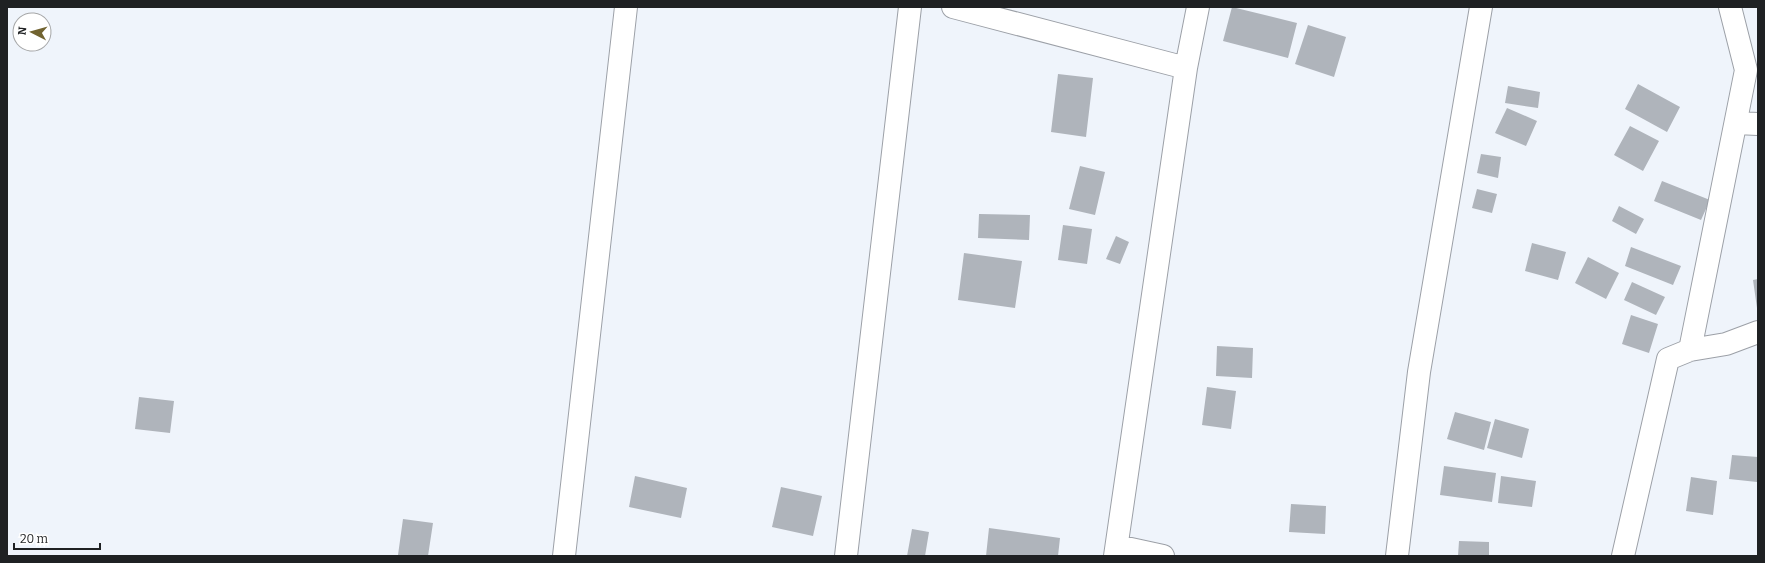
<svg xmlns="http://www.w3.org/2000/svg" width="1765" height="563" font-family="Bitter,serif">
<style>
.building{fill:#afb4bb}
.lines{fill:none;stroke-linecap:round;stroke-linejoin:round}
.minor-casing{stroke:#9ca0a7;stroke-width:24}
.minor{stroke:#fff;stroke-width:22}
</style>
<rect width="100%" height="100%" fill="#eff4fb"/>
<path class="building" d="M1232 7 1297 23 1288 58 1223 41Z
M1308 25 1346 37 1334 77 1295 64Z
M1058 74 1093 78 1086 137 1051 132Z
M1638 84 1680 107 1667 132 1625 109Z
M1508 86 1540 92 1538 108 1505 103Z
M1507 108 1537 121 1526 146 1495 133Z
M1630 126 1659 141 1643 171 1614 155Z
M1481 154 1501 157 1498 178 1477 173Z
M1080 166 1105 172 1095 215 1069 209Z
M1662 181 1710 200 1701 220 1654 201Z
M1477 189 1497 194 1492 213 1472 208Z
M1619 206 1644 219 1636 234 1612 221Z
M979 214 1030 215 1029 240 978 238Z
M1063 225 1092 229 1087 264 1058 260Z
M1116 236 1129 242 1120 264 1106 259Z
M1532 243 1566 252 1558 280 1525 271Z
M1631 247 1681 266 1673 285 1625 266Z
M964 253 1022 261 1015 308 958 300Z
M1588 257 1619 273 1606 299 1575 283Z
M1758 279V308H1757L1753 280Z
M1632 282 1665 297 1656 315 1624 300Z
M1631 315 1658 324 1649 353 1622 344Z
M1217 346 1253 348 1252 378 1216 376Z
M1207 387 1236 391 1231 429 1202 425Z
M139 397 174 401 170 433 135 429Z
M1455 412 1491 422 1484 450 1447 439Z
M1495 419 1529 429 1522 458 1487 448Z
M1732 455 1758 457 1757 482 1729 479Z
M1444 466 1496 473 1492 502 1440 495Z
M635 476 687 488 681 518 629 507Z
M1501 476 1536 481 1532 507 1498 503Z
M1691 477 1717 481 1713 515 1686 511Z
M781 487 822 496 813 536 772 527Z
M1291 504 1326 506 1325 534 1289 532Z
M403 519 433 523 428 556 398 555Z
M989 528 1060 538 1058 556H986Z
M912 529 929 532 925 556H907Z
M1459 541 1489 542V556H1458Z"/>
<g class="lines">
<defs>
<path id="minor" d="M953 7 1186 68
M1736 123 1758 124
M1690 350 1746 70 1730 7
M1117 546 1163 556
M564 556 626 7
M846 556 910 7
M1115 556 1186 68 1198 7
M1397 556 1419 372 1481 7
M1623 556 1668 359 1690 350 1726 344 1758 332"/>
</defs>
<use href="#minor" class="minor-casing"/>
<use href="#minor" class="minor"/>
</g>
<rect width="1765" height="563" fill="none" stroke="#1f2123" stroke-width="16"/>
<g transform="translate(32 32) rotate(276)"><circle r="19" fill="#ffffff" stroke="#a5a6a7"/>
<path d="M0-3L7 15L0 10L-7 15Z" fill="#716330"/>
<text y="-6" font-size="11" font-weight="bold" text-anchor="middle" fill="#1f2123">N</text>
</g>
<path d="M14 543v6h86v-6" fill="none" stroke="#1f2123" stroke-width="2"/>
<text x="20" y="543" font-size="12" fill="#1f2123" stroke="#ffffff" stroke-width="3" paint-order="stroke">20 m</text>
</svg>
